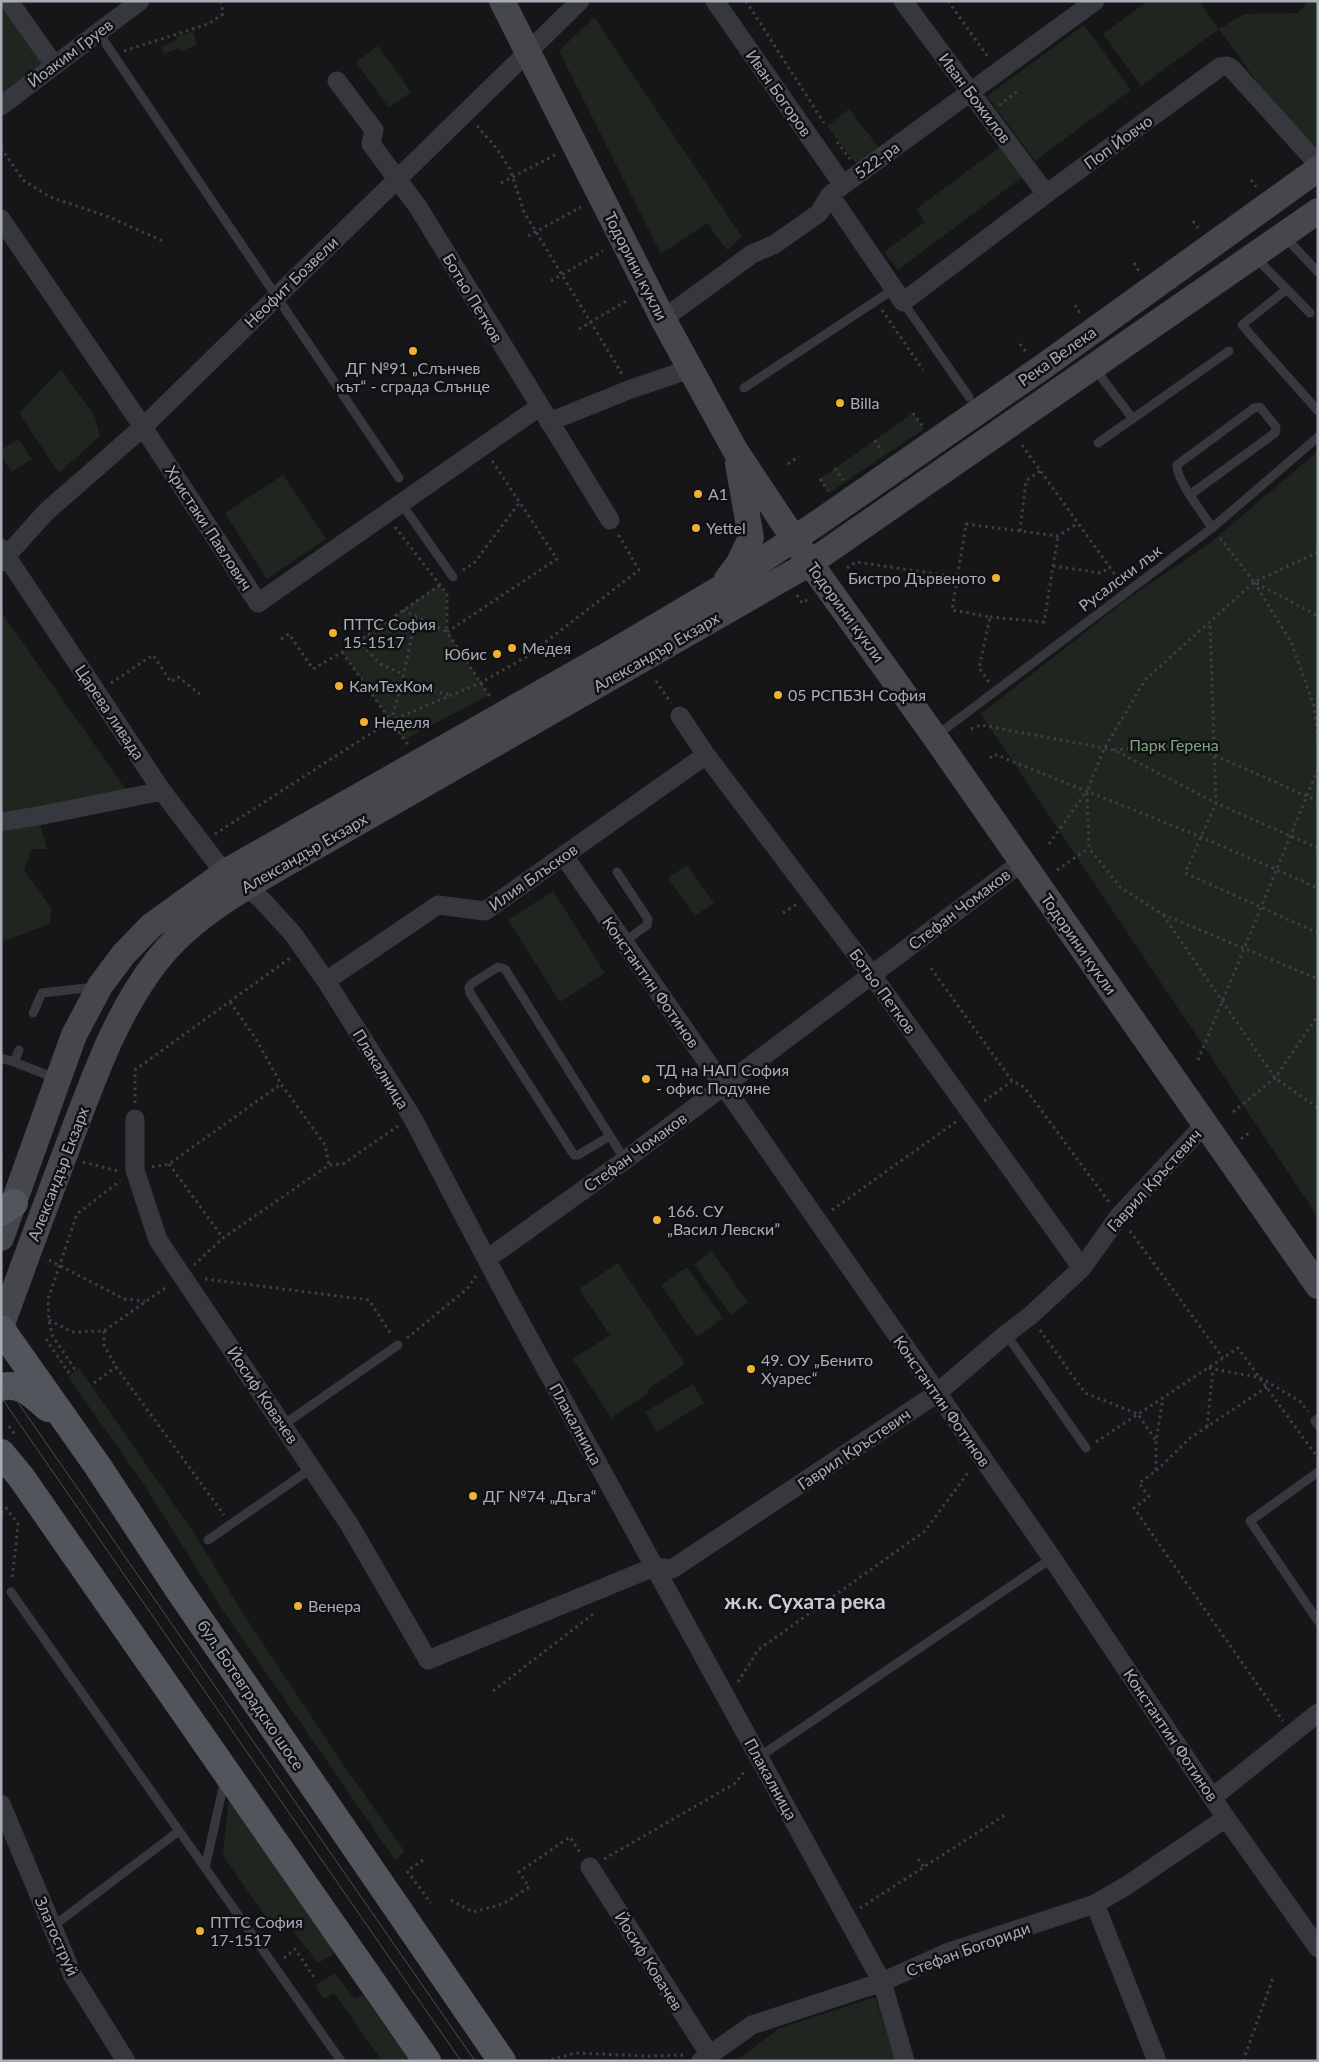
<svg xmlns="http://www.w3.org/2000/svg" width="1319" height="2062" font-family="Lato,sans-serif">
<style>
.green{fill:#1e261f}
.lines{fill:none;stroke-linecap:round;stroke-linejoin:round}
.path{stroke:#3d3f44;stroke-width:3;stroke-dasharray:2.5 4;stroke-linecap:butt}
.lane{stroke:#37383d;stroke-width:9}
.street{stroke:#37383d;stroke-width:19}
.secondary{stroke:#45474d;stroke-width:26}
.primary{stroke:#53555c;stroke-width:28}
.tram{stroke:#4a4c52;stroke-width:1}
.poi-dot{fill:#f2b134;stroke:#111113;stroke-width:2}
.labels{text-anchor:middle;stroke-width:5;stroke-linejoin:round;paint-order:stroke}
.street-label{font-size:16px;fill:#a8adb8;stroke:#111113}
.poi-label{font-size:16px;fill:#a8adb8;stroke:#111113;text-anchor:start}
.park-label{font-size:16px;fill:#7fa381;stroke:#111113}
.district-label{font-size:21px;font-weight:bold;fill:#c9ccd4;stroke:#111113}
</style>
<rect width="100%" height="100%" fill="#161618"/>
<path class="green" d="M1 1 54 65 1 106Z
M1148 1H1199L1219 29 1244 14 1298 13 1308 1H1318V153L1311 157 1219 29 1141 86 1103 34Z
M594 17 742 237 727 250 707 223 661 254 559 51Z
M1084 25 1131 90 1035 161 987 96Z
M193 31 197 45 181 51 180 48 163 54 161 46 177 40 176 37Z
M378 46 411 92 389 108 356 62Z
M849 109 880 149 858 166 827 126Z
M1002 145 1024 176 898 270 884 252 925 222 916 209Z
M61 369 95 417 100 436 59 473 19 413Z
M913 413 924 429 829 493 820 479Z
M18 439 32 459 12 472 1 456V450Z
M1318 451V1217L981 714 1122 603 1210 543Z
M283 475 326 539 267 579 225 513Z
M439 585 447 594V632L489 695 404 740 342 652Z
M1 612 132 798 1 822Z
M40 823 47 849H32L24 870 51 908 50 924 1 942V831Z
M687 865 714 903 695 916 668 878Z
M553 891 605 973 560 1002 508 920Z
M711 1251 748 1302 731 1315 694 1264Z
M618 1263 685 1364 647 1390 649 1393 611 1418 573 1359 610 1335 579 1289Z
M687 1267 723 1318 697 1337 661 1285Z
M79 1368 192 1530 244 1615 345 1767 405 1852 395 1860 220 1606 143 1483 68 1377Z
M693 1384 704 1403 657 1432 645 1412Z
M229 1797 336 1953 318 1963 289 1925 275 1930 223 1856Z
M335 1973 355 1999 363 1995 410 2061H382L334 1993 324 1999 315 1986Z
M875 1997 896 2061H736L778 2029Z"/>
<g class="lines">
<path class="path" d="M746 1 824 123
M948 1 988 57
M124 51 208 24 223 14 221 1
M999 105 1018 91
M477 126 497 149 510 169 524 212 622 374
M837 142 850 159
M1 148 23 180 50 197 109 217 165 242
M1251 180 1256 187
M501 183 555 155
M1193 221 1198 228
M528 236 581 207
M1134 263 1140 273
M551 281 603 251
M1075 305 1081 315
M882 310 923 370
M579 329 628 300
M1020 344 1027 353
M913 413 923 427
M875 440 882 452
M1022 445 1121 583
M788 464 799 456
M835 468 843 480
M820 479 828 491
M395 527 447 594V631
M1020 531 1026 481 1040 471
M1220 538 1254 582 1318 616
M1318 552 1254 582 1145 680 1104 749 1087 791 1089 848 1120 887 1162 914 1318 979
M1053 566 1101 573 1110 567
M847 568 856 562 957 577
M463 570 474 563 520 502
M1254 582 1291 642 1314 706 1318 739
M797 595 802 603 810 598
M403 610 447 632 491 698
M990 617 1044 622 1058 536
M447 632 557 559 491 459
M281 639 289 634 313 669 342 652 443 583
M358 640 380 664 403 674
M342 652 408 745
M656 681 671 703
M989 682 979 668 990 617 952 610 966 524 1058 536 1078 523
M111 683 153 655 171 682 178 677 200 694
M369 690 401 686 452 695
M391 721 401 686 416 617
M971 729 981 725 1114 750 1216 803 1210 623
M1114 750 1187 743 1318 801
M990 758 994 754 1201 837 1318 888
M215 834 390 721 480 683 526 657 639 570 618 534
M1049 844 1086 792
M1318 848 1216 803 1185 873 1318 933
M1057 870 1089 848
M783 913 797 904
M1163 915 1275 1078 1318 1108
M931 968 1012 1081 1024 1087 1109 1202
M230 1002 256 1039 281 1084 325 1145 329 1165
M1198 1060 1318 769
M984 1101 1012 1081
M135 1103V1070L290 958
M1233 1112 1275 1078 1318 1015
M1241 1139 1249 1133
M1 1155V1157
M83 1162 118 1171
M169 1164 223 1238
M152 1167 169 1164 281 1084
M832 1210 957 1121
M1130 1231 1223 1358
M49 1260 124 1299 145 1301
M194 1265 223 1238 329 1165 343 1164 398 1126
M205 1279 369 1300 391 1334
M49 1320 72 1332 104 1331 168 1286
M1040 1330 1085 1393 1138 1414 1156 1441
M104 1331V1345L116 1367 224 1515
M407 1338 467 1289 476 1276
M46 1339 68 1372 74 1368 52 1335 49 1320 48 1299 77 1214 120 1181
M1209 1368 1261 1378 1301 1402 1308 1412
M94 1383 116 1367
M1267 1387 1190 1438 1156 1471 1139 1483 1149 1497 1134 1508 1283 1721
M9 1426 16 1436
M1207 1427 1213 1369
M1096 1442 1238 1348 1318 1458
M1156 1470V1441L1163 1398
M1 1513 6 1508 18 1524 12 1581
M738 1682 758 1650 925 1531 970 1470
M493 1691 596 1612
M604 1859 734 1784 746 1770
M918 1859 924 1867
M423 1860 407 1871 431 1903
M451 1900 473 1912 503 1904 529 1887 519 1872 570 1837 581 1854
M860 1908 1005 1815
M284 1958 295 1949 316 1980
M545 2061 576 2053 647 2056 686 2055
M1243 2061 1273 1978"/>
<path class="lane" d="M98 32 399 478
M1285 237 1318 272
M1256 258 1310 313
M1287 289 1242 325 1318 411
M903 302 969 397
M1095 369 1133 419
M744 388 894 289
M1098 443 1229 351
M1191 494 1275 433 1276 427 1260 407 1254 408 1177 465C1176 480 1203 513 1212 528
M401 503 453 577
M937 735 1212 528 1318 437
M617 872 648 919 647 925 624 942
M33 1013 42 993 95 987
M19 1050 14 1062 55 1078
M1 1058 14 1062
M610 1136 578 1155H574L470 993 469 988 471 984 498 967 505 969 625 1160
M1006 1334 1086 1448
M1318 1418 1315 1421 1318 1425
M283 1425 398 1345
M1318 1472 1250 1521 1318 1621
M208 1540 312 1468
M11 1592 341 2061
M759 1757 1052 1558
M205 1868 225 1779
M52 1927 179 1831"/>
<path class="street" d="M9 1 54 65
M715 1 843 185
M903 1 1046 194
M337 81 374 130 371 144 418 207 610 520
M1 106 140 1
M830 195 903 302 1046 194 1220 67 1227 66 1232 69 1318 164
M1 219 143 427 258 603 539 407
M663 319 752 254 775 244 819 213 830 195 843 185 1095 1
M549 422 631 389 690 369
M1 548 162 791 216 862 262 900 293 934 326 981 412 1117 506 1296 882 1982 905 2061
M1 562 46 512 143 427 580 1
M680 716 706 755 872 975 1082 1268
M1 822 43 815 162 791
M564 856 1052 1558 1226 1818 1318 1948
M326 981 438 905 485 911 706 755
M135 1119V1170L158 1240 349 1524 428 1660 654 1567 672 1569 936 1394 1006 1334 1030 1316 1082 1268 1119 1216 1205 1124
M487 1259 625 1160 1022 862
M1213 1797 1318 1713
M1 1804 73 1976 126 2061
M590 1867 709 2054
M1095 1904 1157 2061
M701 2061 752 2025 882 1982 949 1952 1095 1904 1126 1886 1226 1818"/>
<path class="secondary" d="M502 1 663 319 735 450 810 563 935 737 1318 1286
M727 579 739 563 751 538 738 463
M1 1238 74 1035 100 986 123 955 151 926 227 871 611 653 721 588 822 520 1044 366 1318 169
M1 1327C24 1263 48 1199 72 1135 95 1075 116 1014 156 962 184 925 228 897 268 874L810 563 1318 211"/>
<path class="primary" d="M1 1212 14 1203
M1 1329 97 1465 177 1587 502 2061
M1 1387C22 1382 33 1395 48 1408
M1 1453 21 1477 427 2061"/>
<path class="tram" d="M1 1378 475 2061
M1 1397 461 2061"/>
</g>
<g class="poi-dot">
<circle cx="413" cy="351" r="5"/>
<circle cx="840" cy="403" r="5"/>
<circle cx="698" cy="494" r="5"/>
<circle cx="696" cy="528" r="5"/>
<circle cx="996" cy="578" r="5"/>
<circle cx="333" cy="633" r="5"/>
<circle cx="512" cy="648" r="5"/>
<circle cx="497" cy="654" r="5"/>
<circle cx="339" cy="686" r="5"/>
<circle cx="778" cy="695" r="5"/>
<circle cx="364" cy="722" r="5"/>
<circle cx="646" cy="1079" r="5"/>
<circle cx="657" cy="1220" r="5"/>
<circle cx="751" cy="1369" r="5"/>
<circle cx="473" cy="1496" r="5"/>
<circle cx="298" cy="1606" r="5"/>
<circle cx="200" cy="1931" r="5"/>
</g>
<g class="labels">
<g class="street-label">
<text transform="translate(70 53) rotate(-37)" y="6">Йоаким Груев</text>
<text transform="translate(779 93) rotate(55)" y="6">Иван Богоров</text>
<text transform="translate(975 98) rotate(53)" y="6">Иван Божилов</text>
<text transform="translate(1118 142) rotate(-36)" y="6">Поп Йовчо</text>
<text transform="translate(877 160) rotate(-36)" y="6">522-ра</text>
<text transform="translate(636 266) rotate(63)" y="6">Тодорини кукли</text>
<text transform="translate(291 282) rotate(-44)" y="6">Неофит Бозвели</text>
<text transform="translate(473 298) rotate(59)" y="6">Ботьо Петков</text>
<text transform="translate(1057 356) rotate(-35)" y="6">Река Велека</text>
<text transform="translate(209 528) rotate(57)" y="6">Христаки Павлович</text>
<text transform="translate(1120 578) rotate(-37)" y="6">Русалски лък</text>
<text transform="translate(846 612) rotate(54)" y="6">Тодорини кукли</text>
<text transform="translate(656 652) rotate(-30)" y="6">Александър Екзарх</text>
<text transform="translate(110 712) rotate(56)" y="6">Царева ливада</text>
<text transform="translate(304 853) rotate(-30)" y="6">Александър Екзарх</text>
<text transform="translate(533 877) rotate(-35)" y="6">Илия Блъсков</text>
<text transform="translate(959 909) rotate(-37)" y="6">Стефан Чомаков</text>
<text transform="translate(1079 944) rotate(55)" y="6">Тодорини кукли</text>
<text transform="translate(651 982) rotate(55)" y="6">Константин Фотинов</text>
<text transform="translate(883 991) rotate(54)" y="6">Ботьо Петков</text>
<text transform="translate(381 1069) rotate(58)" y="6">Плакалница</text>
<text transform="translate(635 1152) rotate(-36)" y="6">Стефан Чомаков</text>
<text transform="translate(58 1174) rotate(-69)" y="6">Александър Екзарх</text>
<text transform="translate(1154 1180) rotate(-48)" y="6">Гаврил Кръстевич</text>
<text transform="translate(263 1395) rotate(56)" y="6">Йосиф Ковачев</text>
<text transform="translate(942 1401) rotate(55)" y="6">Константин Фотинов</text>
<text transform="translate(576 1424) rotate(61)" y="6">Плакалница</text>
<text transform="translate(854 1449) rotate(-34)" y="6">Гаврил Кръстевич</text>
<text transform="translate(251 1695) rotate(56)" y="6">бул. Ботевградско шосе</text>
<text transform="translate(1171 1735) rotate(56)" y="6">Константин Фотинов</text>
<text transform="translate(771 1779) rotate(61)" y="6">Плакалница</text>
<text transform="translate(57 1936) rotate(66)" y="6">Златоструй</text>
<text transform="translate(968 1949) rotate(-20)" y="6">Стефан Богориди</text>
<text transform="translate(649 1961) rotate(58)" y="6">Йосиф Ковачев</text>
</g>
<g class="poi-label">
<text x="413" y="374" text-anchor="middle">ДГ №91 „Слънчев<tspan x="413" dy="18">кът“ - сграда Слънце</tspan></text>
<text x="850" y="409">Billa</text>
<text x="708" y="500">A1</text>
<text x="706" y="534">Yettel</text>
<text x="986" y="584" text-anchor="end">Бистро Дървеното</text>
<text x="343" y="630">ПТТС София<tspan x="343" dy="18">15-1517</tspan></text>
<text x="522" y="654">Медея</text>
<text x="487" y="660" text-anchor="end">Юбис</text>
<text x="349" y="692">КамТехКом</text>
<text x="788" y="701">05 РСПБЗН София</text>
<text x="374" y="728">Неделя</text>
<text x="656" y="1076">ТД на НАП София<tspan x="656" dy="18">- офис Подуяне</tspan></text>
<text x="667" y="1217">166. СУ<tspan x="667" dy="18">„Васил Левски”</tspan></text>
<text x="761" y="1366">49. ОУ „Бенито<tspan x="761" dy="18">Хуарес“</tspan></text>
<text x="483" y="1502">ДГ №74 „Дъга“</text>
<text x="308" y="1612">Венера</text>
<text x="210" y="1928">ПТТС София<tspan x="210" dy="18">17-1517</tspan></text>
</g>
<g class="park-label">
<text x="1174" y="751">Парк Герена</text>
</g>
<g class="district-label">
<text x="805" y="1609">ж.к. Сухата река</text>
</g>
</g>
<rect width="1319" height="2062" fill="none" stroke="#a8adb8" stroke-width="5"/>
</svg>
